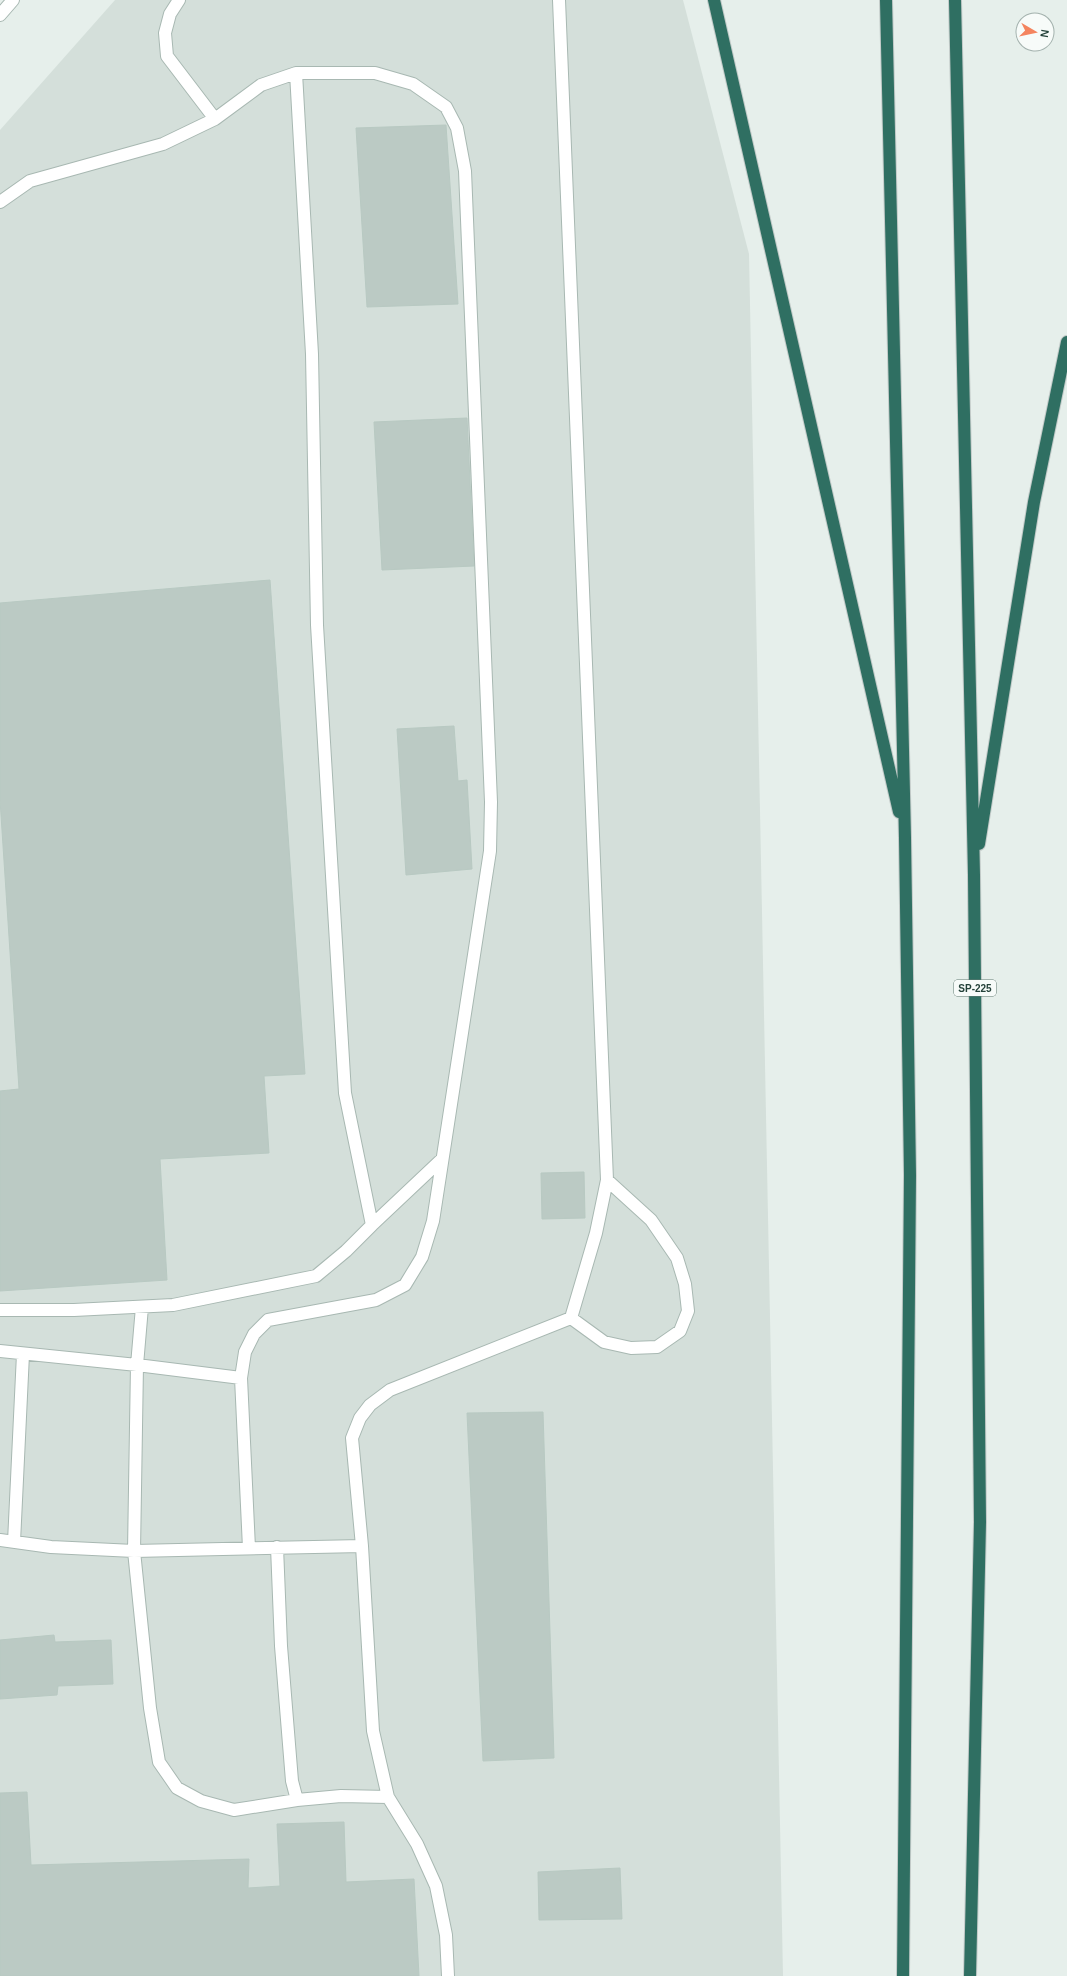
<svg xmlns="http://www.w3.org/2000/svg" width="1067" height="1976" font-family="Helvetica,sans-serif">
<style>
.built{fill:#d4dfda}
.building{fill:#bbcac4;stroke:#b8c9c2}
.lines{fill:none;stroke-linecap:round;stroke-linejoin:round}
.service-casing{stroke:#a8b8b2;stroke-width:14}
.tertiary-casing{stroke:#a8b8b2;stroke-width:14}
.motorway-casing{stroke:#c2cac8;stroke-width:14}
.service{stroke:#fff;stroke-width:12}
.tertiary{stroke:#fff;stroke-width:12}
.motorway{stroke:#2f6f62;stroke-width:12}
.labels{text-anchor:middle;stroke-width:3;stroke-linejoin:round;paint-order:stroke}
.shield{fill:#f7fbf9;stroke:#637a73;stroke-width:1}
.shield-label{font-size:10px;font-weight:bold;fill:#24423a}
</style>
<rect width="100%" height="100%" fill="#e6efeb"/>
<path class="built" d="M115 0H683L749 254 783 1976H0V130Z"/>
<path class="building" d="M446 125 458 304 367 307 356 128Z
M467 418 474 566 382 570 374 422Z
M270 580 305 1074 264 1076 269 1153 160 1159 167 1280 0 1291V1091L19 1089 0 800V603Z
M454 726 458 781 467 780 472 869 406 875 397 729Z
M584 1172 585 1218 542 1219 541 1173Z
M543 1412 554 1758 483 1761 467 1413Z
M54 1635 55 1642 111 1640 113 1684 58 1686 57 1695 0 1699V1640Z
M27 1792 31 1865 249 1859 248 1888 280 1886 277 1824 344 1822 346 1882 414 1879 419 1976H0V1793Z
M620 1868 622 1919 539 1920 538 1872Z"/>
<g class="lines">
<defs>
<path id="service" d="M215 119 261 85 296 73H375L413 84 446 107 457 128 465 171 491 802 490 851 433 1221 422 1257 405 1285 376 1300 268 1320 254 1334 245 1352 241 1378 249 1548
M0 202 30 181 163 144 215 119 167 56 165 33 170 14 179 0
M372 1225 442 1159
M142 1307 137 1365 134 1551 150 1708 159 1762 177 1788 201 1801 234 1810 297 1800 341 1796 388 1797
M0 1310H74L173 1305 316 1276 346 1251 372 1225 345 1093 317 625 312 354 296 73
M571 1318 596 1233 607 1180
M0 1351 137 1365 241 1378
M0 1540 51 1547 134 1551 362 1546
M14 1542 23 1354
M277 1547 281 1646 292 1781 297 1800
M448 1976 446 1935 436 1886 417 1844 388 1797 373 1731 362 1546 352 1438 360 1418 370 1405 390 1390 571 1318 604 1342 631 1348 657 1347 680 1331 688 1311 685 1284 677 1258 651 1220 607 1180 559 0"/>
<path id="tertiary" d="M0 15 13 0"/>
<path id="motorway" d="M714 0 899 812
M886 0 905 838 910 1175 903 1976
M955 0 974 875 980 1522 970 1976
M979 844 1034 502 1067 342"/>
</defs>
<use href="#service" class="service-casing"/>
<use href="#tertiary" class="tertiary-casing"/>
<use href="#motorway" class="motorway-casing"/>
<use href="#service" class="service"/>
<use href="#tertiary" class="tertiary"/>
<use href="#motorway" class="motorway"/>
</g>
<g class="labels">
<rect class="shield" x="954" y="980" width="42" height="16" rx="3"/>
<g class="shield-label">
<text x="975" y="992">SP-225</text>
</g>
</g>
<g transform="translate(1035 32) rotate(99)"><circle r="19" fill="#f7fbf9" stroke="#a3b1ad"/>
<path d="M0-3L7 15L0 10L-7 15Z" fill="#f4845f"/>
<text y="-6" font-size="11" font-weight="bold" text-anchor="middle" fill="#24423a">N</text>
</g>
</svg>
